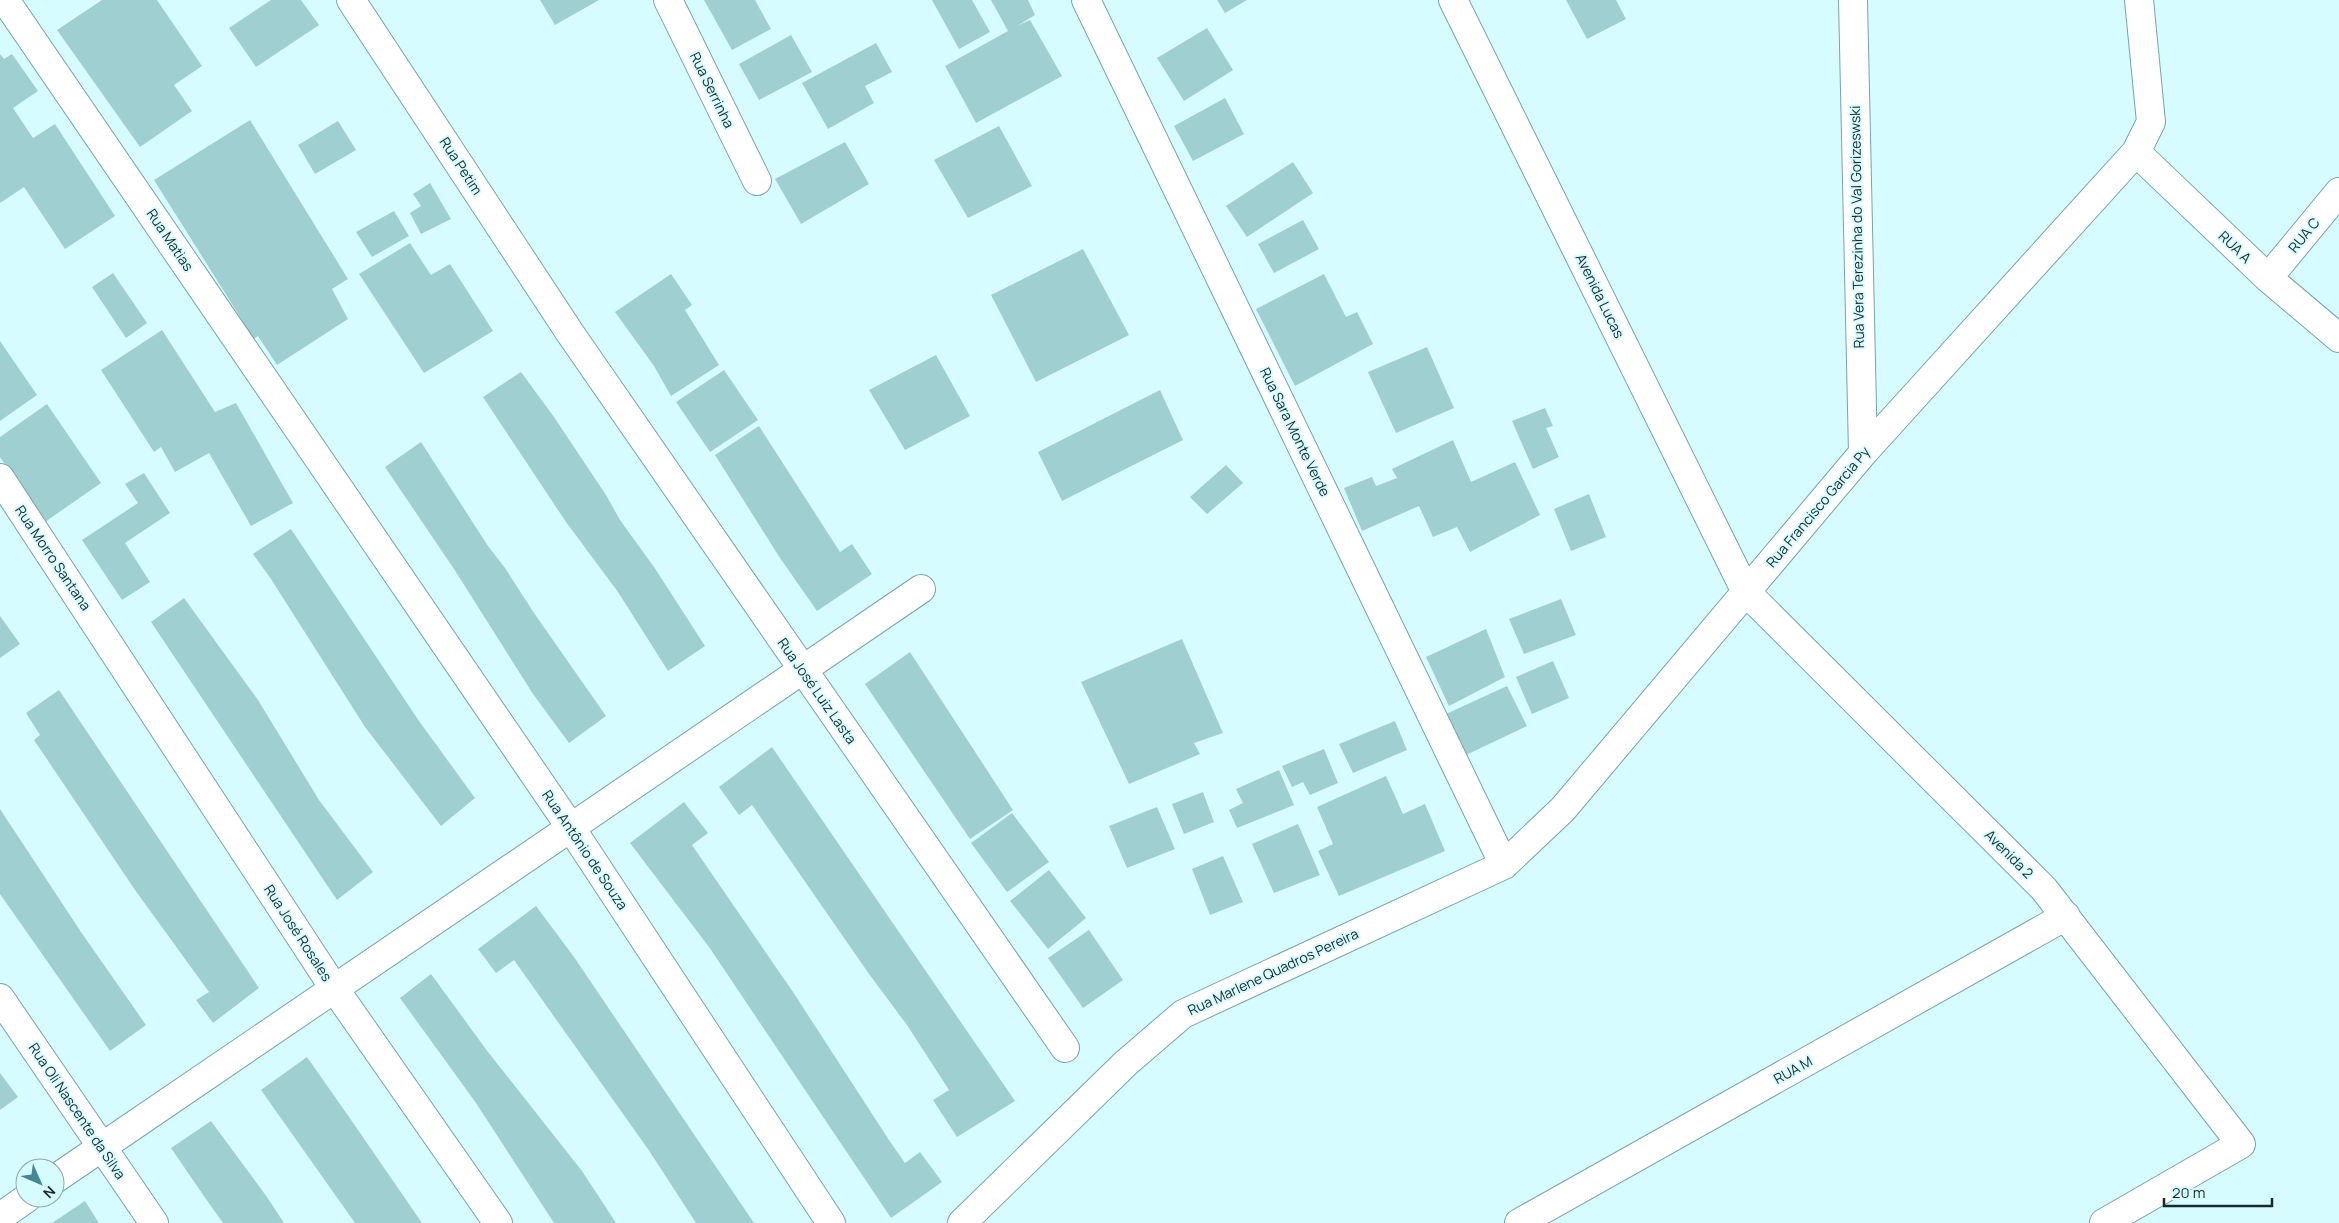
<svg xmlns="http://www.w3.org/2000/svg" width="2339" height="1223" font-family="Manrope,sans-serif">
<style>
.building{fill:#a0cfd2}
.lines{fill:none;stroke-linecap:round;stroke-linejoin:round}
.street-casing{stroke:#77a4a7;stroke-width:30}
.street{stroke:#fff;stroke-width:28}
.labels{text-anchor:middle;stroke-width:4;stroke-linejoin:round;paint-order:stroke}
.street-label{font-size:14px;fill:#182b2c;stroke:#d7fcff}
</style>
<rect width="100%" height="100%" fill="#d7fcff"/>
<path class="building" d="M102 0H157L202 66 174 85 192 111 140 147 57 30Z
M271 0H301L319 25 256 67 229 28Z
M540 0H599L555 25Z
M704 0H755L771 29 732 50Z
M932 0H972L990 32 959 49Z
M991 0H1028L1035 15 1017 26 1030 20 1062 76 976 123 945 66 1008 31Z
M1217 0H1247L1225 13Z
M1566 0H1616L1626 19 1587 39Z
M1207 28 1233 70 1184 101 1157 58Z
M791 35 812 72 759 100 739 64Z
M876 43 892 72 865 86 874 103 828 129 802 83Z
M0 54 4 59 12 54 38 91 13 108 33 138 55 124 115 216 65 249 24 187 0 203Z
M1225 98 1244 134 1193 161 1174 126Z
M250 120 348 279 332 289 348 319 277 365 258 336 254 339 154 180Z
M338 121 356 150 315 174 298 145Z
M999 126 1032 186 968 218 934 160Z
M845 142 869 184 801 224 775 179Z
M1293 162 1313 193 1247 237 1226 206Z
M430 183 451 219 421 234 410 213 421 206 413 194Z
M394 211 409 236 372 257 356 232Z
M1303 220 1319 249 1274 273 1258 244Z
M410 243 431 275 450 264 493 331 424 373 359 274Z
M1083 249 1129 335 1036 382 991 295Z
M113 273 147 323 126 338 92 287Z
M671 274 692 305 685 310 719 365 671 396 654 366 615 312Z
M1324 274 1346 317 1357 312 1373 344 1295 386 1256 309Z
M162 330 215 412 236 403 293 503 251 526 209 453 175 472 161 447 154 452 101 370Z
M0 341 37 395 0 421Z
M1427 347 1454 408 1396 433 1368 372Z
M936 355 970 416 905 450 869 390Z
M724 370 758 420 710 452 676 402Z
M521 372 554 417 606 495 620 520 654 567 705 646 668 671 618 592 566 522 483 397Z
M1160 390 1183 440 1062 501 1038 452Z
M47 404 101 483 45 522 0 457V437Z
M1545 408 1553 426 1546 428 1559 457 1533 469 1512 421Z
M759 426 840 552 852 544 872 574 817 611 780 558 715 455Z
M1453 440 1471 482 1515 462 1540 515 1470 552 1457 527 1433 537 1419 506 1362 531 1344 488 1372 477 1376 486 1397 478 1392 469Z
M421 442 488 546 505 568 534 613 606 716 569 743 533 694 454 569 385 467Z
M1226 465 1243 483 1207 514 1190 497Z
M144 473 170 513 125 543 150 582 122 600 82 540 138 503 125 484Z
M1589 494 1606 537 1571 551 1554 509Z
M291 529 419 721 475 798 441 826 365 727 271 579 253 554Z
M184 598 258 700 319 800 373 872 337 900 151 622Z
M1561 599 1576 635 1524 654 1509 619Z
M0 616 20 644 0 658Z
M1486 629 1505 677 1449 706 1426 657Z
M1182 639 1223 733 1194 743 1200 754 1129 784 1081 682Z
M910 652 1013 810 970 839 865 684Z
M1553 661 1569 698 1532 714 1516 677Z
M1507 686 1527 726 1466 755 1446 714Z
M59 690 259 988 213 1023 196 1000 209 992 135 890 34 740 40 735 26 713Z
M1395 721 1407 750 1353 773 1339 744Z
M772 747 1015 1101 957 1137 933 1100 949 1090 907 1025 869 974 752 805 739 815 719 787Z
M1324 749 1338 783 1310 795 1303 782 1292 787 1282 766Z
M1279 770 1294 805 1237 828 1229 810 1243 803 1236 789Z
M1386 776 1403 814 1425 804 1445 851 1339 896 1318 851 1333 844 1317 807Z
M1203 792 1214 822 1184 834 1172 804Z
M684 802 708 833 692 845 793 992 889 1140 905 1163 920 1152 942 1182 891 1218 709 947 630 843Z
M1157 807 1175 849 1127 868 1109 826Z
M0 809 81 932 146 1025 110 1051 0 894Z
M1012 813 1049 862 1007 892 971 843Z
M1298 824 1320 875 1274 893 1252 844Z
M1223 856 1243 902 1210 915 1192 869Z
M1049 870 1086 918 1048 949 1010 901Z
M536 906 574 957 754 1223H696L650 1152 514 960 496 973 478 949Z
M1089 930 1123 980 1083 1008 1048 958Z
M431 974 488 1052 582 1171 616 1223H554L476 1103 400 998Z
M307 1057 356 1127 422 1223H355L261 1090Z
M0 1073 18 1097 0 1110Z
M211 1121 267 1197 284 1223H223L208 1202 171 1148Z
M85 1201 99 1223H52Z"/>
<g class="lines">
<defs>
<path id="street" d="M5 0 571 828 831 1223
M351 0 570 333 1065 1048
M668 0 757 181
M1086 0 1504 865
M1453 0 1746 592 2044 889 2241 1144 2104 1223
M1853 0 1863 453
M2136 152 2268 278 2339 338
M2268 278 2339 192
M0 478 334 988 498 1223
M0 998 154 1223
M55 1179 921 589
M0 1217 27 1198
M962 1223 1126 1063 1183 1014 1504 865 1563 809 1863 453 2136 152 2151 122 2139 0
M1519 1223 2066 916"/>
</defs>
<use href="#street" class="street-casing"/>
<use href="#street" class="street"/>
</g>
<g class="labels">
<g class="street-label">
<text transform="translate(712 90) rotate(64)" y="5">Rua Serrinha</text>
<text transform="translate(461 166) rotate(57)" y="5">Rua Petim</text>
<text transform="translate(1857 227) rotate(-91)" y="5">Rua Vera Terezinha do Val Gorizeswski</text>
<text transform="translate(2304 235) rotate(-51)" y="5">RUA C</text>
<text transform="translate(170 240) rotate(56)" y="5">Rua Matias</text>
<text transform="translate(2235 247) rotate(44)" y="5">RUA A</text>
<text transform="translate(1600 296) rotate(64)" y="5">Avenida Lucas</text>
<text transform="translate(1295 432) rotate(64)" y="5">Rua Sara Monte Verde</text>
<text transform="translate(1818 507) rotate(-50)" y="5">Rua Francisco Garcia Py</text>
<text transform="translate(53 558) rotate(56)" y="5">Rua Morro Santana</text>
<text transform="translate(817 691) rotate(55)" y="5">Rua José Luiz Lasta</text>
<text transform="translate(585 850) rotate(56)" y="5">Rua Antônio de Souza</text>
<text transform="translate(2009 854) rotate(45)" y="5">Avenida 2</text>
<text transform="translate(298 933) rotate(57)" y="5">Rua José Rosales</text>
<text transform="translate(1273 972) rotate(-25)" y="5">Rua Marlene Quadros Pereira</text>
<text transform="translate(1793 1070) rotate(-29)" y="5">RUA M</text>
<text transform="translate(77 1111) rotate(56)" y="5">Rua Oli Nascente da Silva</text>
</g>
</g>
<g transform="translate(40 1183) rotate(135)"><circle r="24" fill="#d7fcff" stroke="#8ba8ab"/>
<path d="M0-4L9 19L0 12L-9 19Z" fill="#428a8f"/>
<text y="-8" font-size="14" font-weight="bold" text-anchor="middle" fill="#182b2c">N</text>
</g>
<path d="M2164 1198v8h108v-8" fill="none" stroke="#182b2c" stroke-width="2.5"/>
<text x="2172" y="1198" font-size="15" fill="#182b2c" stroke="#d7fcff" stroke-width="4" paint-order="stroke">20 m</text>
</svg>
